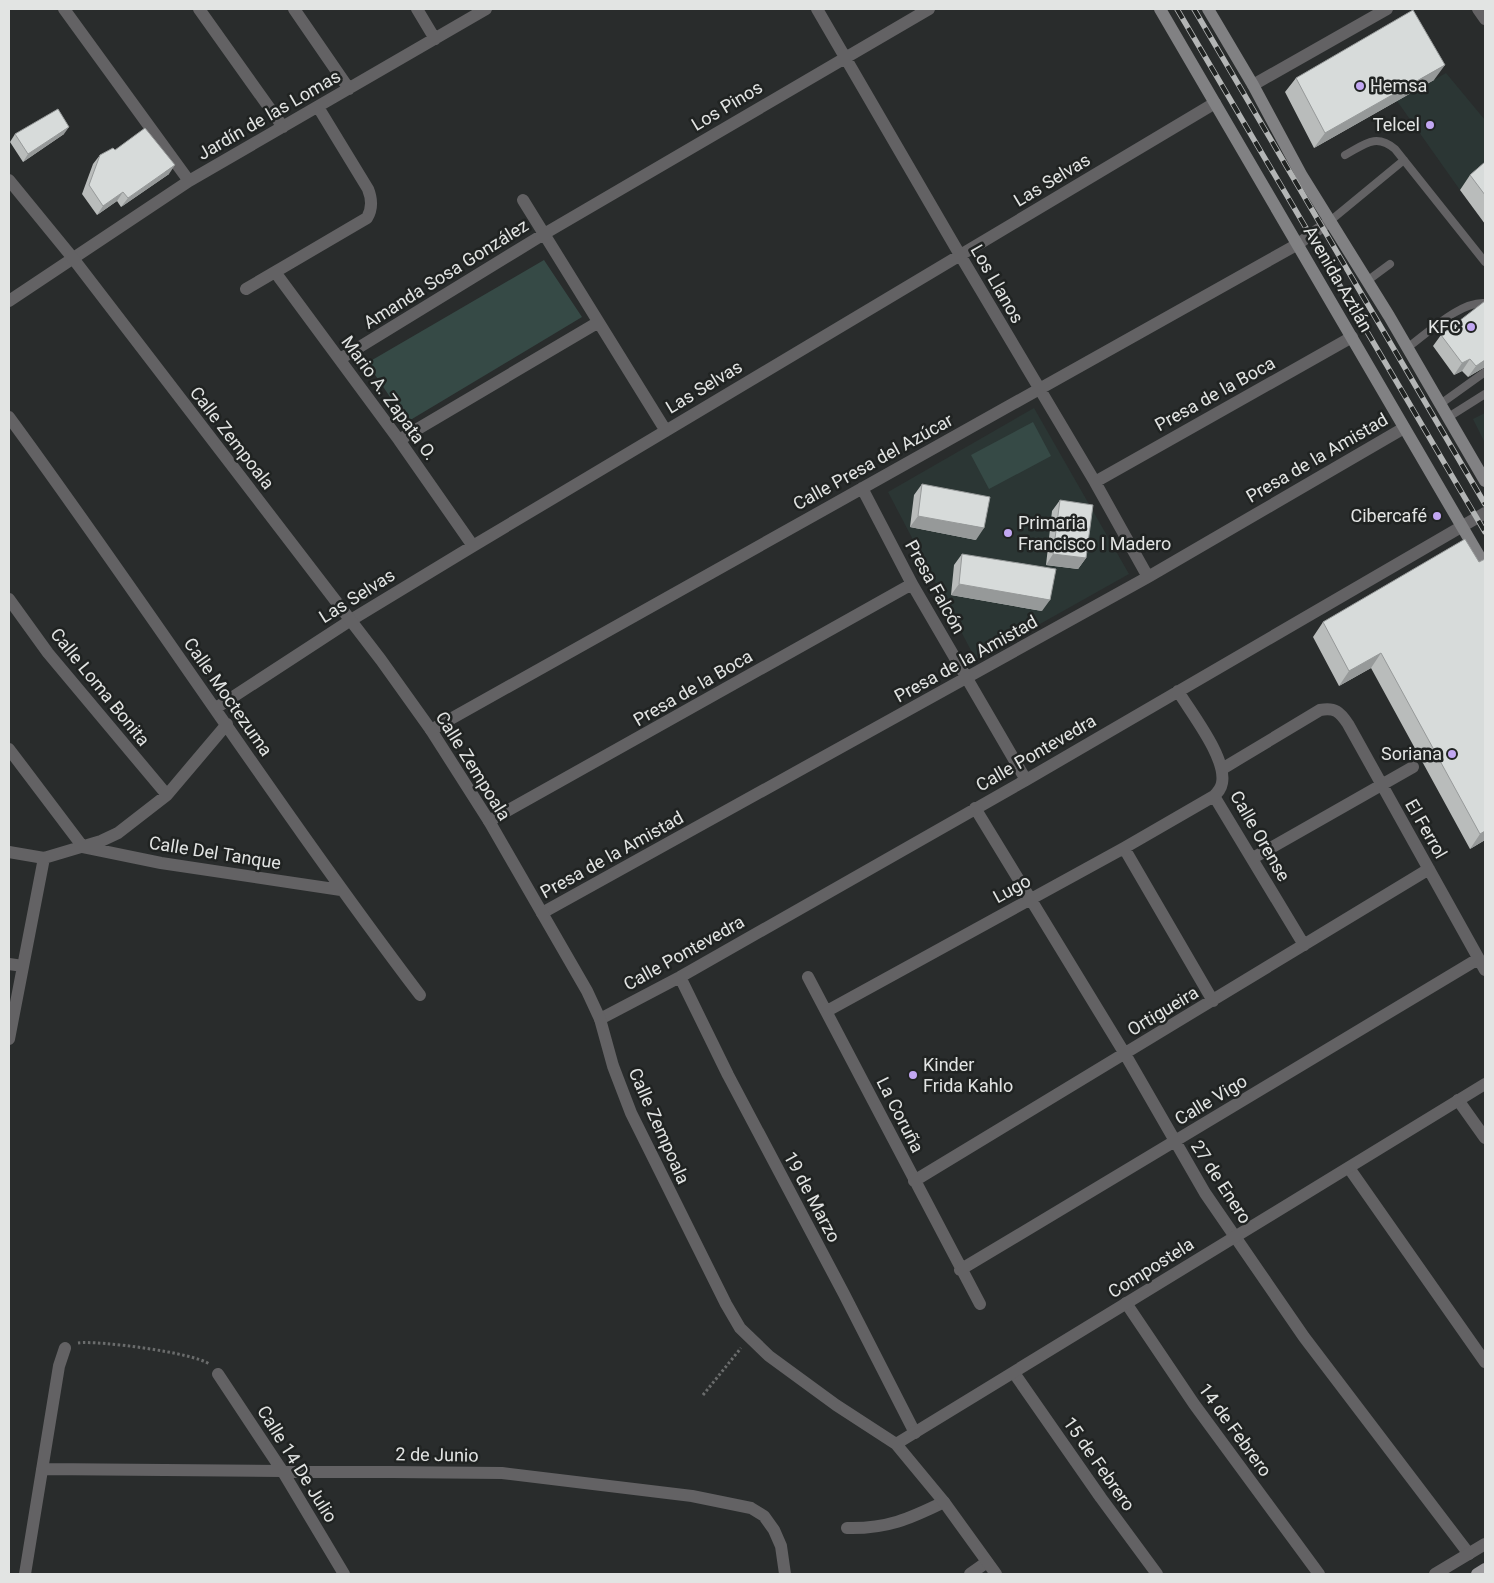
<svg xmlns="http://www.w3.org/2000/svg" width="1494" height="1583" font-family="Roboto,sans-serif">
<style>
.built{fill:#2b3634}
.green{fill:#364a46}
.lines{fill:none;stroke-linecap:round;stroke-linejoin:round}
.path{stroke:#6a6c6c;stroke-width:3;stroke-dasharray:2.5 2.5;stroke-linecap:butt}
.service{stroke:#636264;stroke-width:8}
.minor{stroke:#636264;stroke-width:12}
.tertiary{stroke:#636264;stroke-width:12}
.secondary{stroke:#818183;stroke-width:12}
.primary{stroke:#99989b;stroke-width:12}
.rail-casing{stroke:#b3b5b5;stroke-width:5.5}
.rail{stroke:#202322;stroke-width:4;stroke-dasharray:11;stroke-linecap:butt}
.wall{fill:#b9bcbb}
.shaded-wall{fill:#969999}
.building{fill:#d7dbda;stroke:#969999}
.poi-dot{fill:#c2a7f2;stroke:#202322;stroke-width:2}
.labels{text-anchor:middle;stroke-width:5;stroke-linejoin:round;paint-order:stroke}
.poi-label{font-size:18px;fill:#e2e4e3;stroke:#202322;text-anchor:end}
.street-label{font-size:18px;fill:#e2e4e3;stroke:#202322}
</style>
<rect width="100%" height="100%" fill="#292c2c"/>
<path class="built" d="M1446 73 1485 120V169L1460 190 1397 101Z
M1034 408 1129 574 976 660 888 492Z
M1485 413V443L1473 419Z"/>
<path class="green" d="M544 260 582 317 407 422 367 363Z
M1033 422 1051 456 989 489 971 455Z"/>
<g class="lines">
<path class="path" d="M78 1343C98 1340 195 1353 209 1364
M703 1395 741 1348"/>
<path class="service" d="M1345 155C1365 144 1376 133 1395 149L1485 262
M1330 221 1404 160
M1367 281 1390 264
M1407 348C1428 333 1460 301 1485 303
M1439 405 1485 372
M1447 418 1485 394"/>
<path class="minor" d="M64 9 189 181
M199 9 283 127
M294 9 349 89
M417 9 435 39
M817 9 960 255 1095 482 1148 577
M1478 9 1485 19
M1253 85 1387 9
M523 200 666 431
M275 272 399 440 473 546
M246 289 367 218C373 208 372 199 368 189L318 107
M9 301 189 181 486 9
M340 359 544 234 929 9
M9 417C149 608 277 806 420 995
M399 440 597 323
M1095 482 1352 337
M862 488 912 584 1026 780
M9 599 48 653 167 795
M216 708 351 620 473 546 1215 103
M431 730 1298 244 1330 221
M9 749 83 847 161 863 341 890
M1222 769 1320 710C1335 707 1340 712 1348 724L1485 970
M1214 796 1304 945
M975 808 1125 1054 1205 1193 1304 1337 1469 1554
M489 821 912 584
M1124 848 1213 1001
M9 852 44 858 101 841 118 833 167 795 227 724
M1253 858 1413 767
M542 913 1148 577 1404 428
M9 964 23 966
M680 977 728 1075 844 1294 915 1433
M808 977 980 1304
M827 1011 1124 848 1214 796C1218 792 1221 789 1222 783 1227 758 1191 713 1178 691
M600 1019 680 977 1026 780 1485 513
M9 1039 44 858
M1458 1100 1485 1138
M1349 1168 1485 1362
M914 1181 1429 869
M960 1270 1478 959
M1126 1303 1194 1404 1319 1574
M1014 1373 1101 1498 1157 1574
M218 1374 283 1472 344 1574
M42 1469 502 1473 692 1496 751 1508 764 1516 774 1530 781 1546 785 1574
M847 1528C887 1529 909 1519 944 1502
M25 1574 59 1366 65 1348
M970 1574 987 1562"/>
<path class="tertiary" d="M9 180 72 257 381 660 431 730 489 821 587 991 600 1019 613 1066 631 1113 726 1304 740 1328 769 1356 836 1405 896 1444 944 1502 996 1574
M896 1444 1485 1084
M1435 1574 1485 1544"/>
<path class="secondary" d="M1160 9 1485 566
M1208 9 1253 85 1302 176 1389 316 1485 481"/>
<path class="primary" d="M1477 1574 1485 1569"/>
<defs>
<path id="rail" d="M1177 9 1485 532
M1194 9 1485 504"/>
</defs>
<use href="#rail" class="rail-casing"/>
<use href="#rail" class="rail"/>
</g>
<path class="wall" d="M1296 78 1434 80 1314 148 1285 92Z
M15 134H64L23 162 10 142Z
M115 150 169 174 121 207 117 201 97 215 82 194 93 164 100 155Z
M1485 162V224L1460 190 1470 175Z
M1441 335 1485 367 1468 377 1462 371 1454 375 1433 346Z
M922 484 976 540 910 527 914 495Z
M1060 500 1086 558 1078 569 1046 565 1052 511Z
M962 554 1042 611 951 595 954 565Z
M1485 559V840L1470 849 1371 668 1339 686 1313 637 1323 622 1479 562Z"/>
<path class="shaded-wall" d="M1445 65 1434 80 1314 148 1325 133Z
M69 127 64 134 23 162 28 154Z
M175 165 169 174 121 207 128 198Z
M123 192 117 201 97 215 103 206Z
M1470 359 1462 371 1454 375 1462 363Z
M1485 360V367L1468 377 1476 366Z
M918 516 984 528 976 540 910 527Z
M1053 554 1086 558 1078 569 1046 565Z
M959 584 1050 600 1042 611 951 595Z
M1381 653 1371 668 1339 686 1349 671Z
M1485 831V840L1470 849 1480 834Z"/>
<path class="building" d="M1413 10 1445 65 1325 133 1296 78Z
M58 109 69 127 28 154 15 134Z
M145 128 175 165 128 198 123 192 103 206 89 185 100 155 113 148 115 150Z
M1485 162V195L1470 175Z
M1485 301V360L1476 366 1470 359 1462 363 1441 335Z
M922 484 990 497 984 528 918 516Z
M1060 500 1093 505 1086 558 1053 554Z
M1465 539 1479 562 1485 559V831L1480 834 1381 653 1349 671 1323 622Z
M962 554 1056 569 1050 600 959 584Z"/>
<g class="poi-dot">
<circle cx="1360" cy="86" r="5"/>
<circle cx="1430" cy="125" r="5"/>
<circle cx="1471" cy="327" r="5"/>
<circle cx="1437" cy="516" r="5"/>
<circle cx="1008" cy="533" r="5"/>
<circle cx="1452" cy="754" r="5"/>
<circle cx="913" cy="1075" r="5"/>
</g>
<g class="labels">
<g class="poi-label">
<text x="1370" y="92" text-anchor="start">Hemsa</text>
<text x="1420" y="131">Telcel</text>
<text x="1461" y="333">KFC</text>
<text x="1427" y="522">Cibercafé</text>
<text x="1018" y="529" text-anchor="start">Primaria<tspan x="1018" dy="21">Francisco I Madero</tspan></text>
<text x="1442" y="760">Soriana</text>
<text x="923" y="1071" text-anchor="start">Kinder<tspan x="923" dy="21">Frida Kahlo</tspan></text>
</g>
<g class="street-label">
<text transform="translate(727 106) rotate(-31)" y="6">Los Pinos</text>
<text transform="translate(269 115) rotate(-30)" y="6">Jardín de las Lomas</text>
<text transform="translate(1052 180) rotate(-31)" y="6">Las Selvas</text>
<text transform="translate(446 274) rotate(-32)" y="6">Amanda Sosa González</text>
<text transform="translate(1338 279) rotate(60)" y="6">Avenida Aztlán</text>
<text transform="translate(997 284) rotate(60)" y="6">Los Llanos</text>
<text transform="translate(704 387) rotate(-31)" y="6">Las Selvas</text>
<text transform="translate(1215 394) rotate(-29)" y="6">Presa de la Boca</text>
<text transform="translate(389 398) rotate(54)" y="6">Mario A. Zapata O.</text>
<text transform="translate(232 438) rotate(52)" y="6">Calle Zempoala</text>
<text transform="translate(1317 458) rotate(-30)" y="6">Presa de la Amistad</text>
<text transform="translate(873 462) rotate(-29)" y="6">Calle Presa del Azúcar</text>
<text transform="translate(935 587) rotate(61)" y="6">Presa Falcón</text>
<text transform="translate(357 596) rotate(-32)" y="6">Las Selvas</text>
<text transform="translate(966 659) rotate(-29)" y="6">Presa de la Amistad</text>
<text transform="translate(100 687) rotate(51)" y="6">Calle Loma Bonita</text>
<text transform="translate(693 688) rotate(-30)" y="6">Presa de la Boca</text>
<text transform="translate(228 697) rotate(55)" y="6">Calle Moctezuma</text>
<text transform="translate(1036 753) rotate(-30)" y="6">Calle Pontevedra</text>
<text transform="translate(473 766) rotate(58)" y="6">Calle Zempoala</text>
<text transform="translate(1426 829) rotate(60)" y="6">El Ferrol</text>
<text transform="translate(1260 836) rotate(60)" y="6">Calle Orense</text>
<text transform="translate(215 853) rotate(9)" y="6">Calle Del Tanque</text>
<text transform="translate(612 855) rotate(-29)" y="6">Presa de la Amistad</text>
<text transform="translate(1012 889) rotate(-29)" y="6">Lugo</text>
<text transform="translate(684 953) rotate(-29)" y="6">Calle Pontevedra</text>
<text transform="translate(1163 1011) rotate(-31)" y="6">Ortigueira</text>
<text transform="translate(1211 1100) rotate(-31)" y="6">Calle Vigo</text>
<text transform="translate(900 1115) rotate(63)" y="6">La Coruña</text>
<text transform="translate(659 1126) rotate(66)" y="6">Calle Zempoala</text>
<text transform="translate(1221 1182) rotate(57)" y="6">27 de Enero</text>
<text transform="translate(812 1197) rotate(62)" y="6">19 de Marzo</text>
<text transform="translate(1151 1268) rotate(-32)" y="6">Compostela</text>
<text transform="translate(1235 1430) rotate(54)" y="6">14 de Febrero</text>
<text transform="translate(437 1455) rotate(1)" y="6">2 de Junio</text>
<text transform="translate(297 1464) rotate(58)" y="6">Calle 14 De Julio</text>
<text transform="translate(1099 1464) rotate(55)" y="6">15 de Febrero</text>
</g>
</g>
<rect width="1494" height="1583" fill="none" stroke="#e2e4e3" stroke-width="20"/>
</svg>
